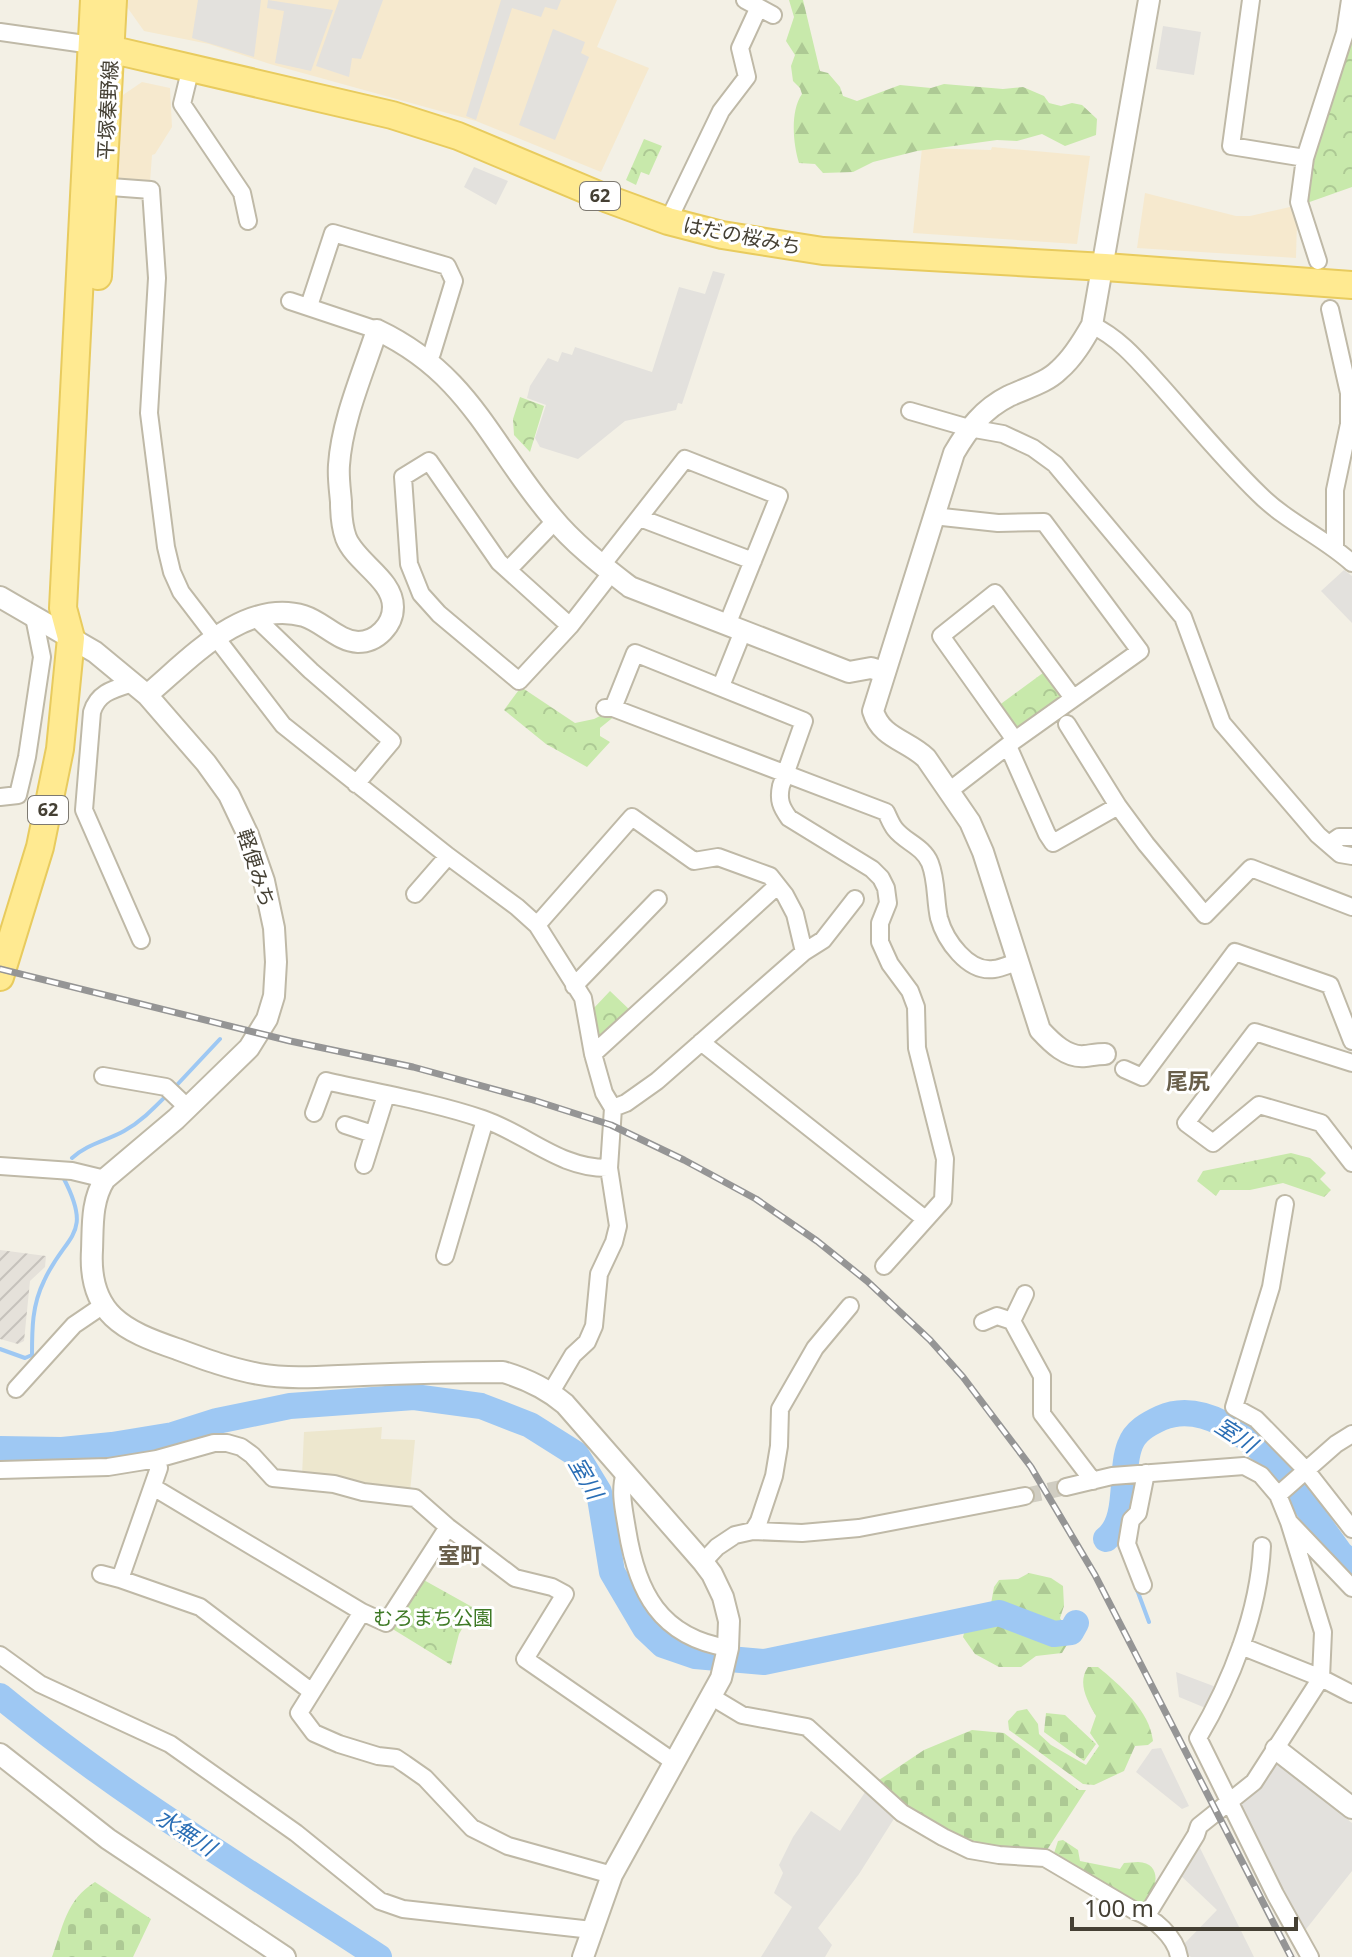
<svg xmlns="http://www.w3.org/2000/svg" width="1352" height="1957" font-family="'Noto Sans','Noto Sans JP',sans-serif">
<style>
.commercial{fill:#f6e9ce}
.industrial{fill:url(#industrial-furrows)}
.education{fill:#ede7ce}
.forest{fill:url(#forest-firs)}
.cemetery{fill:url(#cemetery-stones)}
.park{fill:url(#park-crowns)}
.parking{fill:#e3e1dd}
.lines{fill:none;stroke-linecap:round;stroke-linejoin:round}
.stream{stroke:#9ec8f3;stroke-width:4}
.river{stroke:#9ec8f3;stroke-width:26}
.minor-tunnel{stroke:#d0cdc2;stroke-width:16;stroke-dasharray:16 8;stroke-linecap:butt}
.minor-casing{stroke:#bfb9a7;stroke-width:20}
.tertiary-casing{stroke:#bfb9a7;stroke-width:24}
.primary-casing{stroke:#e8cb5e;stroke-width:30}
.minor{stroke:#fff;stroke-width:16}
.tertiary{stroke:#fff;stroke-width:20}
.primary{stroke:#ffea91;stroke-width:26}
.rail-casing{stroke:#959595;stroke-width:7}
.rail{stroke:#fff;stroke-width:4;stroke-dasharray:12;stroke-linecap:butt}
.labels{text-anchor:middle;stroke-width:6;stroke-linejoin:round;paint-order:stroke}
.shield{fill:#fff;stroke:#7d7971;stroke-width:2}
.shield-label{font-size:18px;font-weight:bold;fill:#454034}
.street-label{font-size:20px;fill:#454034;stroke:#fff}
.park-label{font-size:20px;fill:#3e7925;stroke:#fff}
.neighbourhood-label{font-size:22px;font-weight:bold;fill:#695f4b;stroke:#fff}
.water-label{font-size:22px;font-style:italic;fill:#2a6eb5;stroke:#fff}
</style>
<defs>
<pattern id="industrial-furrows" width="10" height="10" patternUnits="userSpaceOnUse" patternTransform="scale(2)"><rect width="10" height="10" fill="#e5e1da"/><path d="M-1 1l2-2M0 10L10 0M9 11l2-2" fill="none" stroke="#c6c2bc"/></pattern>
<pattern id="forest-firs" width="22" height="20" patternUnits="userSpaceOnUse" patternTransform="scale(2)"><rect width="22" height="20" fill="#c8e9ab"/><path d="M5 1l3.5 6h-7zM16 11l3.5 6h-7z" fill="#adc994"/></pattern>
<pattern id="cemetery-stones" width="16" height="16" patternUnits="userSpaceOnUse" patternTransform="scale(2)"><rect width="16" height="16" fill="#c8e9ab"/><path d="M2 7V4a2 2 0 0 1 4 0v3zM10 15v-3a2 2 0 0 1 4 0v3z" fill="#adc994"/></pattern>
<pattern id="park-crowns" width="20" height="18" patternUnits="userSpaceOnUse" patternTransform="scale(2)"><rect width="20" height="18" fill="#c8e9ab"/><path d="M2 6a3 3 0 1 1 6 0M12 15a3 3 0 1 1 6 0" fill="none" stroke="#adc994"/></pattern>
</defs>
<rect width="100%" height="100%" fill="#f3f0e5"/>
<path class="commercial" d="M127 0H617L597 47 649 68 601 172 476 121 270 64 209 44 144 31 127 7Z
M142 82 170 88 172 127 155 154 152 155 150 182 117 181 120 97Z
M992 147 1090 156 1077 244 913 233 922 148 991 150Z
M1145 193 1236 216H1250L1290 207 1297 221 1296 258 1137 248Z"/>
<path class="industrial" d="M0 1250 46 1256 45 1267 30 1281 24 1341 18 1344 0 1339Z"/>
<path class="education" d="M382 1427 381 1439 415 1440 410 1492 302 1476 304 1432Z"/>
<path class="forest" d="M789 0H803L820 71 828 73 840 87 843 96 857 101 900 85 931 88 944 84 1003 89 1023 87 1044 96 1049 103 1061 106 1072 103 1082 105 1097 119 1096 135 1065 146 1042 134 1017 141 997 140 917 151 873 162 853 172 823 173 815 164 799 163C793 144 790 111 802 94L800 88 793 81 791 66 795 55 786 41 794 17Z
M1029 1573 1051 1578 1063 1586 1064 1606 1060 1618 1066 1629 1068 1643 1062 1653 1036 1656 1021 1667H999L975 1654 963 1637 967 1622 989 1615 994 1587 999 1580 1018 1579Z
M1088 1667H1098C1120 1685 1150 1711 1153 1741L1148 1745 1135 1746 1124 1771 1094 1785 1083 1784 1009 1730 1008 1721 1017 1711 1027 1709 1038 1724 1039 1734 1051 1745 1086 1765 1099 1746 1090 1733 1096 1716C1087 1700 1077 1683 1088 1667Z
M1063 1840 1078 1850 1080 1861 1120 1869 1124 1863C1129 1863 1133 1862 1138 1862 1165 1863 1157 1895 1140 1908L1056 1861 1054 1853 1058 1841Z"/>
<path class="cemetery" d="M1046 1713 1065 1715 1096 1744 1084 1761 1044 1732Z
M972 1730 1004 1733 1079 1790H1086L1045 1853 978 1847 908 1812 876 1782 924 1750Z
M95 1882 151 1919 133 1957H52C63 1927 66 1900 95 1882Z"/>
<path class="park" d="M1352 42V187L1304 204 1310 160 1348 45Z
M644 139 662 146 649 175 641 172 636 185 626 180Z
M520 397 544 406 530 452 514 435 513 419Z
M1047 670 1062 692 1061 699 1020 729H1013L998 706Z
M521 687 575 723 594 719 608 712 616 715 600 728V736L610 742 587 767 546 744 504 710Z
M610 991 632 1012 604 1039 596 1038 597 1022 593 1009Z
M1291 1153 1310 1158 1326 1173 1320 1179 1331 1190 1324 1197 1283 1183 1250 1190H1220L1216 1196 1197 1181 1203 1171Z
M422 1579 474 1608 459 1634 451 1665 391 1628Z"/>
<path class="parking" d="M198 0H261L254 57 192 38Z
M268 0 333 10 311 71 275 63 284 11 267 8Z
M339 0H383L361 59 352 58 349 77 316 66Z
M501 0H561L557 10 545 7 541 17 512 8 476 120 466 116Z
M1163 26 1201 32 1194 75 1156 69Z
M553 29 585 42 581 53 589 57 555 140 519 125Z
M474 167 508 181 496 205 464 187Z
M713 271 725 274 682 404 678 403 676 410 625 421 578 459 540 447 535 438 546 405 527 398 530 386 548 358 558 362 562 352 572 355 575 347 652 372 679 287 705 294Z
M1344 570 1352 576V623L1321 591Z
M1176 1672 1216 1687 1208 1709 1179 1697Z
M1161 1748 1189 1806 1182 1809 1136 1772 1152 1749Z
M1278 1764 1352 1823V1871L1303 1933 1238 1803 1271 1765Z
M867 1789 897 1814 859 1874 818 1928 832 1945 825 1957H761L792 1907 774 1893 783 1873 779 1865 793 1837 811 1811 840 1831Z
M1200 1848 1254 1957H1191L1185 1954 1183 1945 1217 1910 1178 1873Z"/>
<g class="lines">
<path class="stream" d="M175 1087 220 1039
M72 1158C87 1144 106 1141 124 1131 142 1121 155 1107 169 1093
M0 1349 25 1358 32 1355C32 1329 32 1305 44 1281 65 1234 94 1237 64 1179
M1116 1531 1121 1544
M1136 1587 1149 1622"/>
<path class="river" d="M0 1449 62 1450 112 1445 173 1435 217 1421 290 1406 414 1397 481 1406 530 1425 576 1454 599 1492 612 1572 645 1628 663 1645 695 1656 764 1662 999 1613 1054 1634 1071 1632 1076 1623
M1106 1539C1131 1519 1119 1472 1130 1445 1135 1431 1148 1424 1161 1418 1202 1400 1248 1436 1275 1463 1284 1471 1290 1483 1297 1493 1311 1513 1326 1533 1340 1553L1352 1564
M0 1696C119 1794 251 1873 379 1957"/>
<path class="minor-tunnel" d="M1025 1496 1066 1487"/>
<defs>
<path id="minor" d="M745 0 773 15
M1251 0 1231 146 1305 158
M0 32 92 45
M191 67 182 104 242 193 248 221
M97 186 151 190 157 278 149 413 166 547 172 572 181 592 283 725 448 856 517 907 537 925 583 998 593 1054 604 1093 613 1108 609 1168 618 1226 614 1242 599 1274 594 1326 587 1342 573 1355 551 1392
M668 221 721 111 747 77 740 48 758 9
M1318 261 1299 202 1305 158 1345 33 1350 0
M290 301 377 330
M309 306 333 233 447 266 454 281 432 353 427 360
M1330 309 1349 393V424L1335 490V548
M1092 325C1121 339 1139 362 1160 385 1193 422 1224 460 1259 494 1287 522 1323 537 1352 563
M910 411 969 428 1003 434 1033 448 1055 464 1183 617 1222 723 1318 835 1340 854 1352 856
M933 516 998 523 1044 522 1140 651 1015 740 949 791
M640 518 753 561
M602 565 685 459 779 496 731 615
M508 570 555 521
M256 618 311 671 392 741 356 784
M570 626 499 562 429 461 403 477 409 564 421 594 439 614 519 681 570 626 605 581
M133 683C114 689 98 692 92 712L84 810 141 940
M721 686 743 631
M605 708H613L886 812C889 818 891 824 895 829 905 842 923 846 930 863 937 881 935 900 939 918 945 940 968 973 994 969 1002 968 1010 964 1017 962
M613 708 635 653 804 721 781 786C778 800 781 807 789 818L872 869 881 878 886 888 888 903 880 923V942L890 964 910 991 916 1007 917 1048 945 1159 943 1200 884 1266
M1067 724 1118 806 1146 844 1205 915 1251 868 1352 907
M1015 740 941 636 995 593 1073 698
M1008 746 1047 834 1053 843 1118 806
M0 797 18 795 27 757 42 657 34 617
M1329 844 1339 837H1352
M415 894 448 856
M537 925 632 817 694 861 718 857 770 876 785 895 795 914 804 952
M574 986 658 899
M701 1042 925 1219
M593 1054 777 886
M1352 1063 1255 1032 1186 1123 1213 1143 1259 1105 1321 1123 1352 1163
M1124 1069 1142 1077 1235 952 1330 985 1352 1041
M103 1076 166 1087 188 1108
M613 1108 626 1103 657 1081 804 952 823 940 855 899
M314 1113 326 1081C378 1093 433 1102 483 1119 527 1134 560 1169 609 1168
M345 1125 373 1134
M364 1165 386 1095
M0 1166 72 1171 105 1179
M1285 1204 1271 1287 1234 1407 1256 1419 1305 1469 1352 1529
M445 1256 485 1120
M1025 1294 1012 1321 1042 1376V1414L1093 1481
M983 1322 997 1316 1012 1321
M16 1389 74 1325 102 1306
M157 1459 159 1468 120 1579 200 1607 312 1692
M0 1470 108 1467 157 1459 214 1443H227L241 1447 252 1455 273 1478 334 1484 363 1492 415 1498 448 1527 515 1578 552 1587 565 1594 525 1659 674 1762
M625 1473C619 1491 624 1510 627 1529 637 1592 660 1637 728 1648
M153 1487 362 1612 386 1623 448 1527
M1066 1487 1112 1476 1244 1466 1261 1475 1278 1495 1289 1522 1323 1632 1321 1678 1254 1782 1199 1826 1196 1835 1147 1915
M1278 1495 1336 1444 1352 1434
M1290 1523 1352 1588
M753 1531 759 1521 774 1476 779 1446 780 1409 815 1348 850 1306
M1262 1546C1259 1612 1231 1682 1198 1738L1275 1894 1310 1957
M703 1562 717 1547 735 1535 753 1531 802 1533 859 1528 1025 1496
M101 1574 120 1579
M1143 1585 1127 1544 1131 1520 1138 1513 1146 1473
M362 1612 299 1713 314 1733 339 1744 378 1756 396 1758 405 1764 425 1778 472 1828 508 1846 612 1875
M1241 1646 1321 1678 1352 1694
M0 1655 40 1684 170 1744 296 1833 380 1901 403 1909 592 1930
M712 1697 742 1715 807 1727 902 1813 943 1837 970 1850 999 1855 1045 1858 1135 1911C1153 1917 1176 1937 1179 1957"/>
<path id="tertiary" d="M0 597 95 652 147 695 206 763 229 795 248 835 264 881 274 928 276 962 274 996 267 1019 249 1048 176 1119 105 1179C91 1201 93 1226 92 1250 88 1314 124 1331 177 1349 204 1359 231 1369 259 1374 293 1380 328 1376 363 1375 409 1373 456 1372 503 1372 527 1379 546 1388 565 1404L703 1562 712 1574 723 1597 729 1621 728 1648 721 1678 612 1875 583 1957
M147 695C188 661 243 598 304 616 323 622 338 641 358 642 377 642 393 625 393 607 393 579 356 563 346 538 342 527 341 513 341 502 340 490 338 477 339 465 342 420 363 373 377 330 470 374 490 444 552 517 574 544 603 566 630 587L849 672 871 668 884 672
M1105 1054C1098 1054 1093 1055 1085 1056 1067 1058 1052 1043 1040 1030L983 852 970 822 926 758C907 740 881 738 873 711L954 453C968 429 983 409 1009 396 1026 388 1046 383 1059 370 1073 358 1083 341 1092 325L1149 0
M1276 1749 1352 1808
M0 1754 108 1839 285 1957"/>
<path id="primary" d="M92 45 392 115 458 136 608 199 668 221 722 235 823 251 1105 267 1352 285
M98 276 113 0
M0 977 40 847 60 749 71 638 63 608 94 0"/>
</defs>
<use href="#minor" class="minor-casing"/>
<use href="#tertiary" class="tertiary-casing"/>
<use href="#primary" class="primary-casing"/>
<use href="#minor" class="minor"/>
<use href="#tertiary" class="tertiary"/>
<use href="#primary" class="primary"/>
<defs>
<path id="rail" d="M0 969 290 1041 413 1067 533 1100 611 1125 684 1160 756 1199 817 1241 867 1281 930 1340 963 1377 1031 1467 1095 1575 1291 1957"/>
</defs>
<use href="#rail" class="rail-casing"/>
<use href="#rail" class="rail"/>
</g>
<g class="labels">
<g class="shield">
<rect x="580" y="182" width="40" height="28" rx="6"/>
<rect x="28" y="796" width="40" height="28" rx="6"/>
</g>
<g class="shield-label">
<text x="600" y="202">62</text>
<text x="48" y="816">62</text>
</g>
<g class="street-label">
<text transform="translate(108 110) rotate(-87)" y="7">平塚秦野線</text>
<text transform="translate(742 236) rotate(11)" y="7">はだの桜みち</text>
<text transform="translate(256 868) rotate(72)" y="7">軽便みち</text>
</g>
<g class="park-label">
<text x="433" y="1625">むろまち公園</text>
</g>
<g class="neighbourhood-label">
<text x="1188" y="1089">尾尻</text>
<text x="460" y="1563">室町</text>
</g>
<g class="water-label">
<text transform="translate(1236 1435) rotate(33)" y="8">室川</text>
<text transform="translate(586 1478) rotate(60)" y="8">室川</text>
<text transform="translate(186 1832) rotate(33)" y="8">水無川</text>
</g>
</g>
<path d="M1072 1917v12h224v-12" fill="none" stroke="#454034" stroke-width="4"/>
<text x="1084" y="1917" font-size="24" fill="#454034" stroke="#ffffff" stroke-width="6" paint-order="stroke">100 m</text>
</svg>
